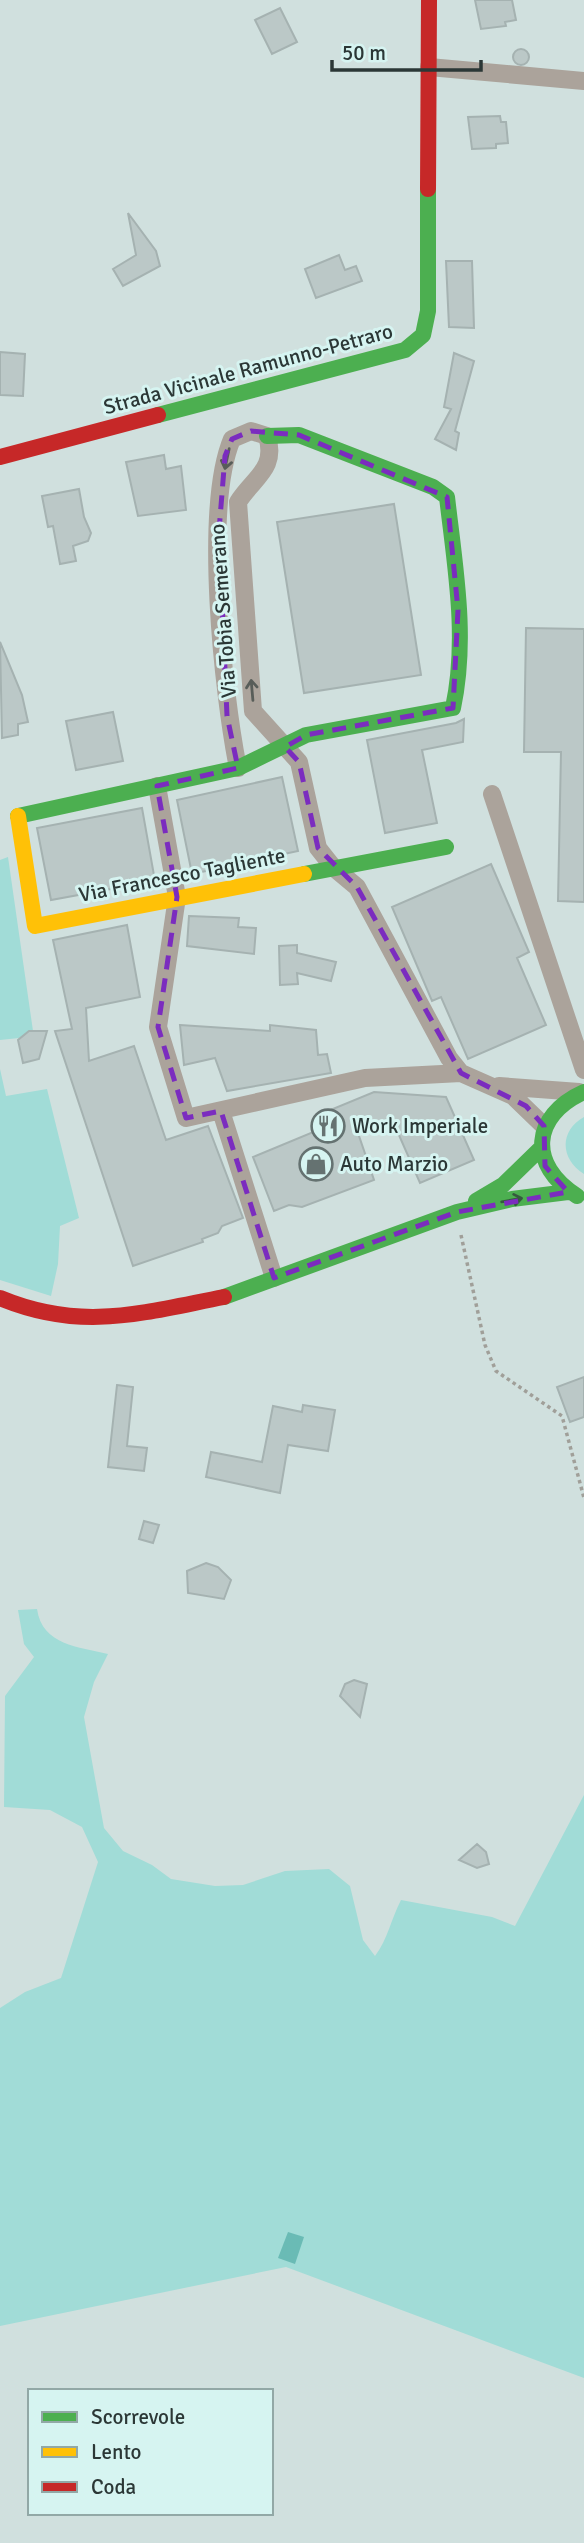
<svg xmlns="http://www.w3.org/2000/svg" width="584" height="2543" font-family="Signika,sans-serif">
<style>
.green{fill:#a1dcd7}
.water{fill:#6abbb5}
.building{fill:#bbc8c7;stroke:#a5b2b1;stroke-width:2}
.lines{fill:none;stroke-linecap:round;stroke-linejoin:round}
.path{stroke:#a09f99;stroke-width:3.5;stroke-dasharray:3.5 3.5;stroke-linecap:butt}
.street{stroke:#aba39b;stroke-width:18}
.fast{stroke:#4caf50;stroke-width:16}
.slow{stroke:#ffc107;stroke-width:16}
.jam{stroke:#c62828;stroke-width:16}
.oneway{stroke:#585d59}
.oneway2{stroke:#355b3e}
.marked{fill:none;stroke:#7b2cbf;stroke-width:5;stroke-dasharray:14 9;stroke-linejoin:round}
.labels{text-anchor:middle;stroke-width:6;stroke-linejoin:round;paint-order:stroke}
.street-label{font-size:21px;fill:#2b3736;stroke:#d6f4f1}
.poi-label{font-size:21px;fill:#2b3736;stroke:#d6f4f1;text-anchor:start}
</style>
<rect width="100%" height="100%" fill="#d0e0de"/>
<path class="green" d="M8 857 33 1031 19 1038 0 1040V860Z
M0 1069 6 1096 47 1089 79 1218 60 1226 58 1264 51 1296 0 1280Z
M584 1117V1174C560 1159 559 1131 584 1117Z
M37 1609C42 1645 79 1647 108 1654L94 1682 84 1717 104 1828 123 1851 152 1865 171 1879 215 1886 243 1885 285 1871 329 1869 350 1886 363 1940 375 1956C388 1939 391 1919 401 1900L492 1917 515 1926 584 1795V2378L286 2267 0 2326V2008L25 1992 61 1978 98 1862 82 1827 50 1810 4 1807 5 1696 34 1657 24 1644 18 1610Z"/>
<path class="water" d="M288 2232 304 2237 295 2264 278 2258Z"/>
<path class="building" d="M475 0H512L516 20 505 22 506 26 481 29Z
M280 8 297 42 272 54 255 20Z
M513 57a8 8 0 1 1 16 0a8 8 0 1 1-16 0Z
M500 116 501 122H506L508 143 496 144V148L472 149 468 117Z
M128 213 156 251 160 266 123 286 113 269 136 255Z
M339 255 345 270 356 266 362 281 316 298 305 269Z
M446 261H472L474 328 449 327Z
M0 352 25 354 23 396 0 395Z
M454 353 474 361 455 431 459 433 456 450 435 439 451 409 444 407Z
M164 455 166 469 181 466 186 510 138 516 126 462Z
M79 489 84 517 91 533 88 541 73 546 76 561 60 564 53 526 48 527 42 496Z
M394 504 421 675 304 693 277 522Z
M526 628 584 629V902L558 901 561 752H524Z
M0 642 22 695 28 722 18 724V735L2 738Z
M113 712 123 761 76 770 66 721Z
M464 719 463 742 422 750 437 823 385 833 367 740 456 723Z
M282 777 298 851 192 874 177 800Z
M142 808 155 881 51 900 37 828Z
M491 864 529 952 517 958 546 1025 468 1059 441 997 432 1001 392 907Z
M189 916 239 918 238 927 256 928 254 954 187 946Z
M127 925 140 997 86 1008 89 1061 134 1046 166 1140 208 1126 243 1218 222 1226 218 1233 202 1239 203 1242 133 1266 55 1031 72 1029 53 940Z
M297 945V953L336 962 331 981 297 973 298 984 280 985 279 946Z
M180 1025 270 1031V1025L316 1030 318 1055 327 1054 331 1073 227 1091 215 1058 184 1065Z
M29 1031H47L39 1059 23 1063 18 1040Z
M374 1092 446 1097 474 1160 420 1183 395 1126 391 1127 388 1119 357 1130 374 1180 302 1207 289 1205 274 1211 253 1157 328 1126 323 1113Z
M584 1377V1417L570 1422 557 1387Z
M117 1385 133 1387 127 1446 147 1448 144 1471 108 1467Z
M303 1405 335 1410 328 1451 288 1445 280 1493 206 1477 211 1452 262 1462 273 1406 302 1412Z
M144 1521 159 1525 153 1543 139 1539Z
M206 1563 218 1567 231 1580 224 1599 188 1593 187 1571Z
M354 1680 367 1684 360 1717 340 1696 345 1684Z
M477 1844 486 1852 489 1864 477 1868 459 1860Z"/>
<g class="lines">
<path class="path" d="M461 1235 485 1345 496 1371 562 1416 584 1498"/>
<path class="street" d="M429 67 584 81
M238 768C223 693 203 508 232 439L251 431 267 436C277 469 254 477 238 502L253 711 299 762 318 848 333 867 357 887 449 1058 461 1073 513 1096 544 1126
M157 786 177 897 158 1027 186 1118 365 1078 461 1073
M492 794 584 1070
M499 1086 579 1092
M221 1111 274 1278"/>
<path class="fast" d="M158 415 405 350 423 335 428 311V189
M18 816 238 768 306 735 453 708C468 638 455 567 447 497L433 487 299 435 267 436
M304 874 446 847
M577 1196C528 1165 531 1116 584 1092
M476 1201 503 1185 540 1149
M224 1297 457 1212 512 1199 568 1192"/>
<path class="slow" d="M18 816 35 926 304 874"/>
<path class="jam" d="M428 189 429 0
M0 457 158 415
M0 1298C82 1332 141 1313 224 1297"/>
</g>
<defs><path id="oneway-shaft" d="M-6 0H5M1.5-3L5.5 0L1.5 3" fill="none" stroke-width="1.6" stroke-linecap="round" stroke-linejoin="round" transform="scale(1.75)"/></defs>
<g class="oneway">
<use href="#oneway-shaft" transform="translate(227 459) rotate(102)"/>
<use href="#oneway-shaft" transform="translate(252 690) rotate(-95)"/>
</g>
<use class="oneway2" href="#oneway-shaft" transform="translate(512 1200) rotate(-10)"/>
<path class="marked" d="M251 431 299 435 447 497 458 610 453 708 306 735 285 747 299 762 318 848 357 887 461 1073 526 1106 544 1126 545 1166 568 1192 457 1212 274 1278 221 1111 186 1118 158 1027 177 897 157 786 238 768 227 716 219 531 225 456 232 439Z"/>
<defs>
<symbol id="restaurant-ring" viewBox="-11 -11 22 22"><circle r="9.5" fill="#d6f4f1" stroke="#657271" stroke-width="1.5"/><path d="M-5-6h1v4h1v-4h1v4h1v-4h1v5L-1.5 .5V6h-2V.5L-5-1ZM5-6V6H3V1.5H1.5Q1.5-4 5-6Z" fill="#657271"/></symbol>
<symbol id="shop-ring" viewBox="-11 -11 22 22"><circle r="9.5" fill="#d6f4f1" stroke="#657271" stroke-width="1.5"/><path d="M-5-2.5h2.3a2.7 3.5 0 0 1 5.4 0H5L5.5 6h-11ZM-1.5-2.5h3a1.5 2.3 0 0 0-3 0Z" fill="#657271"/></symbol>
</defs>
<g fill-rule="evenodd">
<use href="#restaurant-ring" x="309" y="1107" width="38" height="38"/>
<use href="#shop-ring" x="297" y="1145" width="38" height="38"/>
</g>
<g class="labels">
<g class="street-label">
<text transform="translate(248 369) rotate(-15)" y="7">Strada Vicinale Ramunno-Petraro</text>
<text transform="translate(223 611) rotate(-94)" y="7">Via Tobia Semerano</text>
<text transform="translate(182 875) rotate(-11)" y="7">Via Francesco Tagliente</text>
</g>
<g class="poi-label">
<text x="352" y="1133">Work Imperiale</text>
<text x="340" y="1171">Auto Marzio</text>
</g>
</g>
<rect x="28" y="2389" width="245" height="126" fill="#d6f4f1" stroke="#92a8a6" stroke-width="2"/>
<rect x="42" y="2412" width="35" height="10" fill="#4caf50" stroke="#92a8a6" stroke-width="2"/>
<text x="91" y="2424" font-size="21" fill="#2b3736">Scorrevole</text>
<rect x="42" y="2447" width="35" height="10" fill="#ffc107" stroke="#92a8a6" stroke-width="2"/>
<text x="91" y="2459" font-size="21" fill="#2b3736">Lento</text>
<rect x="42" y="2482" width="35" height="10" fill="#c62828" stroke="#92a8a6" stroke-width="2"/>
<text x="91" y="2494" font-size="21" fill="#2b3736">Coda</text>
<path d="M332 60v10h149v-10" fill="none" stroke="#2b3736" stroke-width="3.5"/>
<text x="342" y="60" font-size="21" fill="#2b3736" stroke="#d6f4f1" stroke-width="5" paint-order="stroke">50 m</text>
</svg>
